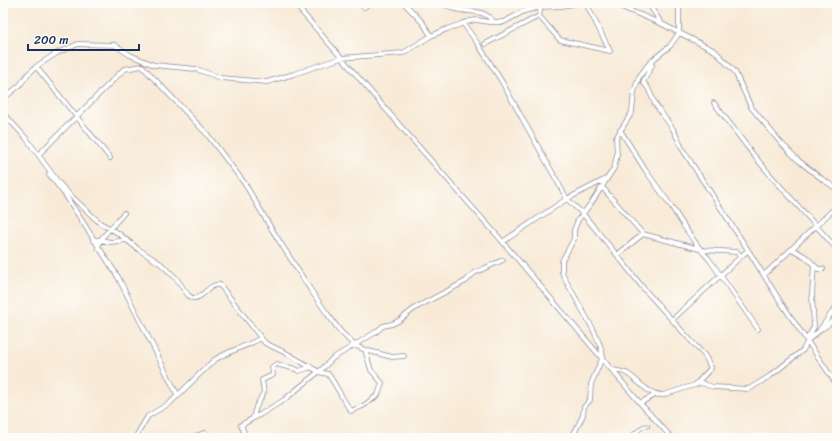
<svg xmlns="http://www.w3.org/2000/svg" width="840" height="441" font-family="Sriracha,sans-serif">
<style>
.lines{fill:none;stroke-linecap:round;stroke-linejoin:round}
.pedestrian-casing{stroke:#8a8c9a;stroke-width:4.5}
.minor-casing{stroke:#8a8c9a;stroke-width:5.5}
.pedestrian{stroke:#fff;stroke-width:3}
.minor{stroke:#fff;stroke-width:4}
</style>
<rect width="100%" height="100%" fill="#fdfcf7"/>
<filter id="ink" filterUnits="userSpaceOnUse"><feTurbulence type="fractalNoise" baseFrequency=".025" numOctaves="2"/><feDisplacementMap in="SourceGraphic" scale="8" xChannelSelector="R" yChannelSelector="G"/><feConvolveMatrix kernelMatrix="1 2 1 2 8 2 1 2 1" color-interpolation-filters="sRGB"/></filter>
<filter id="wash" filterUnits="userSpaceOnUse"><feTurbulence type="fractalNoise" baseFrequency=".012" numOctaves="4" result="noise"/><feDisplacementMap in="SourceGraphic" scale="16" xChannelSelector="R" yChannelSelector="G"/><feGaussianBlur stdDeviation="0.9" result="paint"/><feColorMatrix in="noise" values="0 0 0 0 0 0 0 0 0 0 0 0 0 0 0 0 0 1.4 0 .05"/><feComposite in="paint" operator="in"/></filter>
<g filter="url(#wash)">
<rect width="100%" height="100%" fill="#f8ead7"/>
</g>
<g filter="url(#ink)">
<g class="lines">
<defs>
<path id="pedestrian" d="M629 438 644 426H648"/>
<path id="minor" d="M294 3 403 129 496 234 640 403 672 438
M358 3 364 7 370 3
M404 3 423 23 431 36
M439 3C445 5 450 7 455 9 471 13 482 8 494 22
M538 3 541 7 539 16 560 40 610 51
M586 3 610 51
M612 3 662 24 715 51 735 72 751 107 781 143 799 161 822 179 837 189
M648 3 662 24
M463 23 478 44 502 82 566 197
M485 44 539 16
M650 63 652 65 643 82 648 88 655 104 673 129 683 150 705 184
M38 69 110 158
M3 99 20 85 28 74 37 66 57 53 78 44 115 45 130 55 154 65 196 69 221 78 267 82 294 74 341 58 403 53 431 36 447 29 470 21 477 20 489 22H504L524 11 541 7 561 6 580 3
M714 103 749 149
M3 113 26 138 58 182 71 196 100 223 118 233 138 249 161 264 176 278 188 295 192 298C203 300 208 283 220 285L265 343 286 353 319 372 328 374C337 386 342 399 351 411L363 406 378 395 382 383 371 370 365 350 392 357 404 356
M620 130 646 171 671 206
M751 152 772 177 836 248
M40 153 124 69 142 66 207 134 245 184 271 228 310 289 326 312 340 331 354 345 365 350
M49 174 66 196 118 277 178 396
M602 187 643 234
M707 187 748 250 780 301 837 385
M567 199 583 214 617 255
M673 209C684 226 695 245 709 259L758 329
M93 240H100L124 213
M504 241 565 200 606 179
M98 248 100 240 111 242 127 240
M792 249 806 257 818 269H823
M764 275 837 206
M672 320 644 289 617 255 643 234 703 250 737 252 741 256
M823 328 837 318
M807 339 814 327 812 295 814 265
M613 370C618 371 623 371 628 374 640 382 648 395 663 395L701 383 713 387 749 389 770 376 803 350 808 340 819 331 835 308
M696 384 711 368 705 356 672 320 748 250
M640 403 657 394
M253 417 256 407 264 392 262 380 273 375 272 367 277 364C285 368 292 366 299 371L311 367
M135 438 148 416 170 403 213 361C227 351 246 347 261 338
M197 438 195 437H192L205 433
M246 438 241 425 261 414 284 400 322 369 333 358 376 332 383 326 392 324 400 320 415 308 466 281 474 273 503 260
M572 438 583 415 584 407 590 400 591 384 603 356 600 345 593 329 566 281 562 272V261L574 239V230L578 220 592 202 614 168 617 155 616 138 632 112 634 92 639 77 648 65 655 58 670 46 679 33V3"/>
</defs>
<use href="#pedestrian" class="pedestrian-casing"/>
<use href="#minor" class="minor-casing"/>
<use href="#pedestrian" class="pedestrian"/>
<use href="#minor" class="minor"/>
</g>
</g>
<rect width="840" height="441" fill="none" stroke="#fdfcf7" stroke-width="16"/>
<path d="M28 44v6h111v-6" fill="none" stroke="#1b2f5e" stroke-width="2"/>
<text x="34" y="44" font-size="12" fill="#1b2f5e" stroke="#fdfcf7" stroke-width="3" paint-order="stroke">200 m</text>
</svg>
